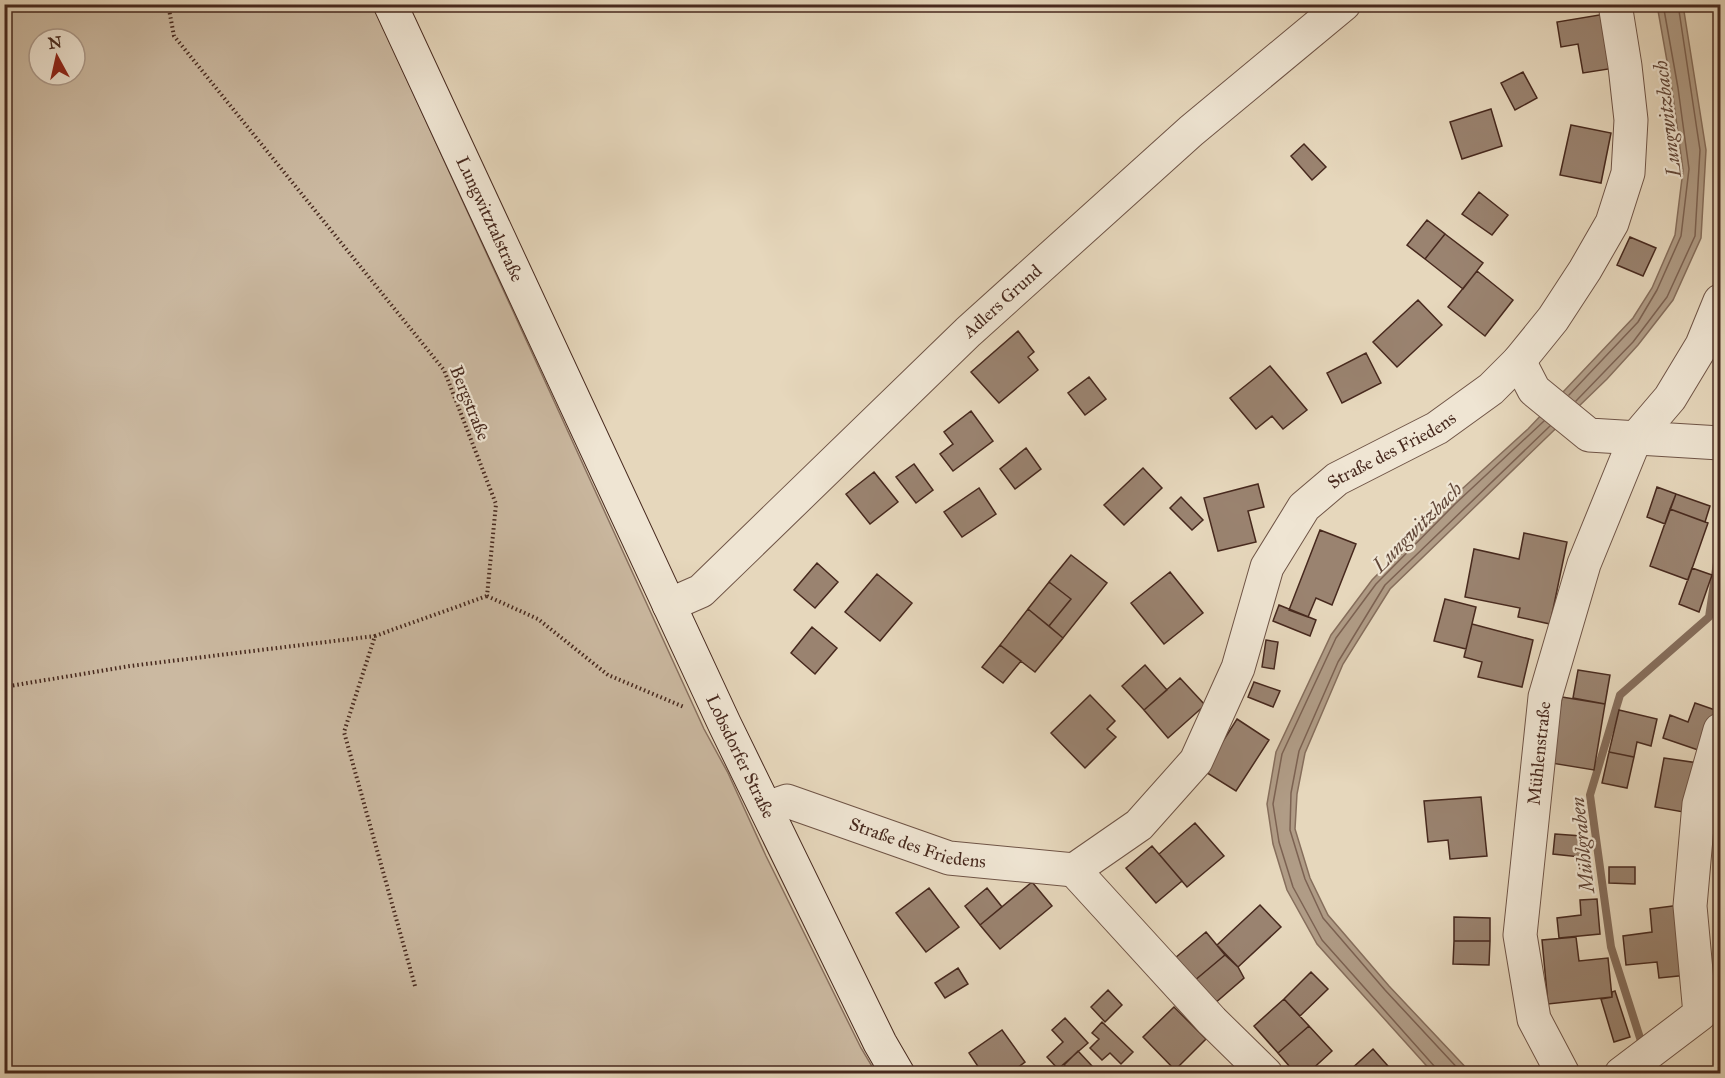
<svg xmlns="http://www.w3.org/2000/svg" width="1725" height="1078" font-family="'IM FELL Great Primer',serif">
<style>
.green{fill:#cbb9a1;stroke:#897160;stroke-width:1.5;fill-rule:evenodd}
.water{fill:#b09c86;stroke:#866e5c;stroke-width:1.5}
.lines{fill:none;stroke-linecap:round;stroke-linejoin:round}
.shore{stroke:#7c6252;stroke-width:1.5}
.stream{stroke:#866e5c;stroke-width:8}
.building{fill:#9a8370;stroke:#47291e;stroke-width:1.5}
.street-casing{stroke:#6f5446;stroke-width:35}
.secondary-casing{stroke:#47291e;stroke-width:35}
.path{stroke:#47291e;stroke-width:4;stroke-dasharray:1.5 3;stroke-linecap:butt}
.street{stroke:#efe5d3;stroke-width:33}
.secondary{stroke:#efe5d3;stroke-width:33}
.labels{text-anchor:middle;stroke-width:4.5;stroke-linejoin:round;paint-order:stroke}
.street-label{font-size:18px;fill:#47291e;stroke:#efe5d3}
.water-label{font-size:20px;font-style:italic;fill:#614638;stroke:#efe5d3}
</style>
<rect width="100%" height="100%" fill="#e6d7bc"/>
<filter id="stains"><feTurbulence type="fractalNoise" baseFrequency=".00333" numOctaves="4"/><feColorMatrix values="0 0 0 0 .2 0 0 0 0 .09 0 0 0 0 .02 0 0 0 .5 -.17"/></filter>
<radialGradient id="worn" r=".72"><stop offset=".6" stop-color="#630" stop-opacity="0"/><stop offset="1" stop-color="#630" stop-opacity=".3"/></radialGradient>
<path class="green" d="M5 5H373L704 729 728 773 766 856 861 1048 876 1073 5 1074ZM39 39H75V75H39Z"/>
<path class="water" d="M1657 5H1683L1706 150 1701 238 1673 300 1638 345 1607 379 1390 589 1343 664 1305 753 1297 794 1295 829 1310 878 1328 915 1389 986 1471 1073H1433L1317 944 1287 890 1273 844 1267 804 1276 752 1331 635 1372 580 1451 499 1528 429 1633 318 1652 288 1675 235 1683 170 1672 89Z"/>
<g class="lines">
<path class="shore" d="M1569 395 1638 322 1657 290 1681 236 1689 169 1678 88 1663 4
M1576 401 1633 342 1667 297 1695 236 1700 150 1678 4
M1437 1074 1435 1067 1322 940 1293 887 1279 842 1273 804 1282 754 1336 638 1376 584 1455 504 1544 421
M1463 1074 1385 990 1323 918 1305 879 1290 830 1291 793 1299 751 1338 662 1385 585 1550 426"/>
<path class="stream" d="M1641 1041 1611 947 1590 795 1620 695 1709 617 1720 542"/>
</g>
<path class="building" d="M1605 14 1615 68 1583 73 1578 44 1561 47 1557 22Z
M1523 72 1537 98 1515 110 1501 83Z
M1491 109 1502 146 1462 159 1450 122Z
M1571 125 1611 133 1601 183 1560 175Z
M1304 144 1326 167 1312 180 1291 156Z
M1479 192 1508 215 1492 235 1462 214Z
M1427 220 1445 234 1425 259 1407 245Z
M1445 234 1483 263 1463 289 1425 259Z
M1630 237 1656 248 1643 276 1617 265Z
M1477 271 1513 300 1485 336 1448 307Z
M1418 300 1442 325 1397 367 1373 342Z
M1018 331 1034 352 1028 357 1038 370 999 403 971 372Z
M1366 353 1381 383 1342 403 1327 373Z
M1270 366 1307 410 1283 429 1272 416 1256 429 1230 398Z
M1089 377 1106 399 1085 415 1068 393Z
M971 411 993 441 953 471 940 454 953 444 944 432Z
M1026 448 1041 469 1015 489 1000 469Z
M914 464 933 490 916 503 896 477Z
M1143 468 1162 488 1124 525 1104 505Z
M874 472 898 502 870 524 846 494Z
M1258 484 1264 507 1248 511 1256 542 1218 551 1204 498Z
M1657 487 1676 494 1665 524 1647 517Z
M979 488 996 514 962 537 944 512Z
M1676 494 1710 506 1705 522 1670 509Z
M1181 497 1203 520 1192 530 1170 508Z
M1670 509 1708 523 1688 580 1650 566Z
M1320 530 1356 544 1332 605 1316 598 1308 617 1289 610Z
M1524 533 1567 542 1550 624 1518 617 1520 608 1465 597 1474 549 1519 559Z
M1071 555 1107 583 1063 638 1049 626 1071 599 1049 582Z
M817 563 838 582 815 608 794 590Z
M1692 568 1712 575 1699 612 1679 604Z
M1170 572 1203 613 1164 644 1131 603Z
M877 574 912 603 880 641 845 612Z
M1049 582 1071 599 1049 626 1028 609Z
M1445 599 1476 607 1466 649 1434 641Z
M1279 605 1316 620 1310 636 1273 621Z
M1028 609 1063 638 1035 672 1000 645Z
M1472 624 1533 640 1522 687 1478 677 1482 662 1464 657Z
M812 627 837 648 815 674 791 653Z
M1266 640 1278 642 1274 669 1262 667Z
M1000 645 1021 661 1003 683 982 667Z
M1145 665 1167 690 1144 710 1122 686Z
M1578 670 1610 675 1605 704 1573 698Z
M1180 678 1205 705 1168 738 1144 710Z
M1254 682 1280 691 1273 707 1248 697Z
M1090 695 1115 721 1107 729 1116 737 1085 768 1051 733Z
M1562 697 1605 704 1594 770 1551 763Z
M1695 703 1718 711 1704 752 1663 738 1670 715 1688 722Z
M1619 710 1657 719 1651 746 1637 742 1634 757 1609 752Z
M1237 719 1269 740 1236 791 1204 771Z
M1609 752 1634 757 1627 788 1602 783Z
M1664 758 1698 763 1689 813 1655 807Z
M1481 797 1487 856 1450 859 1448 840 1428 842 1424 801Z
M1195 823 1224 856 1187 887 1159 854Z
M1555 834 1582 836 1580 857 1553 854Z
M1152 846 1182 881 1156 903 1126 868Z
M1609 867H1635V884L1609 883Z
M1032 882 1052 906 1000 949 980 925Z
M929 888 959 927 926 952 896 913Z
M987 888 1002 907 980 925 965 906Z
M1597 899 1600 934 1559 938 1557 918 1581 915 1580 900Z
M1260 905 1281 927 1238 967 1217 945Z
M1680 905 1688 975 1659 978 1657 962 1626 965 1623 936 1652 932 1650 909Z
M1454 917 1490 918V941H1454Z
M1206 932 1225 955 1194 981 1175 958Z
M1576 937 1579 961 1608 958 1612 997 1548 1004 1542 940Z
M1454 941H1490L1489 965 1453 964Z
M1225 955 1238 967 1244 978 1214 1004 1194 981Z
M958 968 968 984 945 998 935 983Z
M1311 972 1328 989 1300 1016 1284 999Z
M1108 990 1122 1005 1105 1022 1091 1007Z
M1615 991 1630 1037 1614 1042 1601 999 1612 997V992Z
M1284 999 1309 1026 1278 1053 1254 1026Z
M1174 1007 1206 1039 1175 1070 1143 1037Z
M1065 1018 1088 1043 1058 1069 1047 1057 1063 1042 1052 1030Z
M1102 1022 1133 1052 1121 1064 1110 1053 1102 1060 1090 1048 1099 1039 1092 1033Z
M1309 1026 1332 1051 1307 1074H1296L1278 1053Z
M1002 1030 1025 1062 1009 1074H983L969 1053Z
M1373 1049 1395 1074H1349L1348 1072Z
M1078 1051 1093 1067 1087 1074H1073L1064 1065Z"/>
<g class="lines">
<defs>
<g id="street">
<path d="M1519 361 1534 390 1589 435 1720 443"/>
<path id="s1" d="M669 605 701 591 968 332 1191 131 1344 4"/>
<path id="s2" d="M767 808 787 801 949 858 1074 870 1139 825 1196 761 1238 668 1267 567 1304 507 1337 479 1437 428 1491 389 1519 361 1553 319 1585 270 1612 223 1628 173 1631 120 1625 66 1615 4"/>
<path d="M1074 870 1212 1021 1266 1074"/>
<path id="s3" d="M1563 1074 1534 1019 1520 935 1545 697 1584 564 1635 439 1670 398 1702 345 1720 301"/>
<path d="M1621 1074 1700 1014 1690 906 1699 804 1720 730"/>
</g>
<g id="secondary">
<path id="s4" d="M390 4 724 723 880 1043 898 1074"/>
</g>
</defs>
<use href="#street" class="street-casing"/>
<use href="#secondary" class="secondary-casing"/>
<path class="path" d="M168 4 174 36 444 370 496 504 487 596
M487 596 538 619 608 675 684 707
M4 687 130 666 375 636
M415 986 344 732 375 636 487 596"/>
<use href="#street" class="street"/>
<use href="#secondary" class="secondary"/>
</g>
<g class="labels">
<g class="street-label">
<text dy="6" stroke="none"><textPath href="#s4" startOffset="237">Lungwitztalstraße</textPath></text>
<text dy="6" stroke="none"><textPath href="#s1" startOffset="453">Adlers Grund</textPath></text>
<text transform="translate(470 403) rotate(68)" y="6">Bergstraße</text>
<text dy="6" stroke="none"><textPath href="#s2" startOffset="866">Straße des Friedens</textPath></text>
<text dy="6" stroke="none"><textPath href="#s3" startOffset="330">Mühlenstraße</textPath></text>
<text dy="6" stroke="none"><textPath href="#s4" startOffset="830">Lobsdorfer Straße</textPath></text>
<text dy="6" stroke="none"><textPath href="#s2" startOffset="159">Straße des Friedens</textPath></text>
</g>
<g class="water-label">
<text transform="translate(1667 119) rotate(-97)" y="7">Lungwitzbach</text>
<text transform="translate(1417 527) rotate(-45)" y="7">Lungwitzbach</text>
<text transform="translate(1582 845) rotate(-96)" y="7">Mühlgraben</text>
</g>
</g>
<rect width="1725" height="1078" fill="none" stroke="#e6d7bc" stroke-width="24"/>
<rect x="6" y="6" width="1713" height="1066" fill="none" stroke="#47291e" stroke-width="3"/>
<rect x="12" y="12" width="1701" height="1054" fill="none" stroke="#47291e" stroke-width="1.5"/>
<g transform="translate(57 57) rotate(352)"><circle r="28" fill="#efe5d3" stroke="#ac9a8b" stroke-width="1.5"/>
<path d="M0-4.5L10 22L0 15L-10 22Z" fill="#8f2418"/>
<text y="-9" font-size="16" font-weight="bold" text-anchor="middle" fill="#47291e">N</text>
</g>
<rect width="100%" height="100%" filter="url(#stains)"/>
<rect width="100%" height="100%" fill="url(#worn)"/>
</svg>
